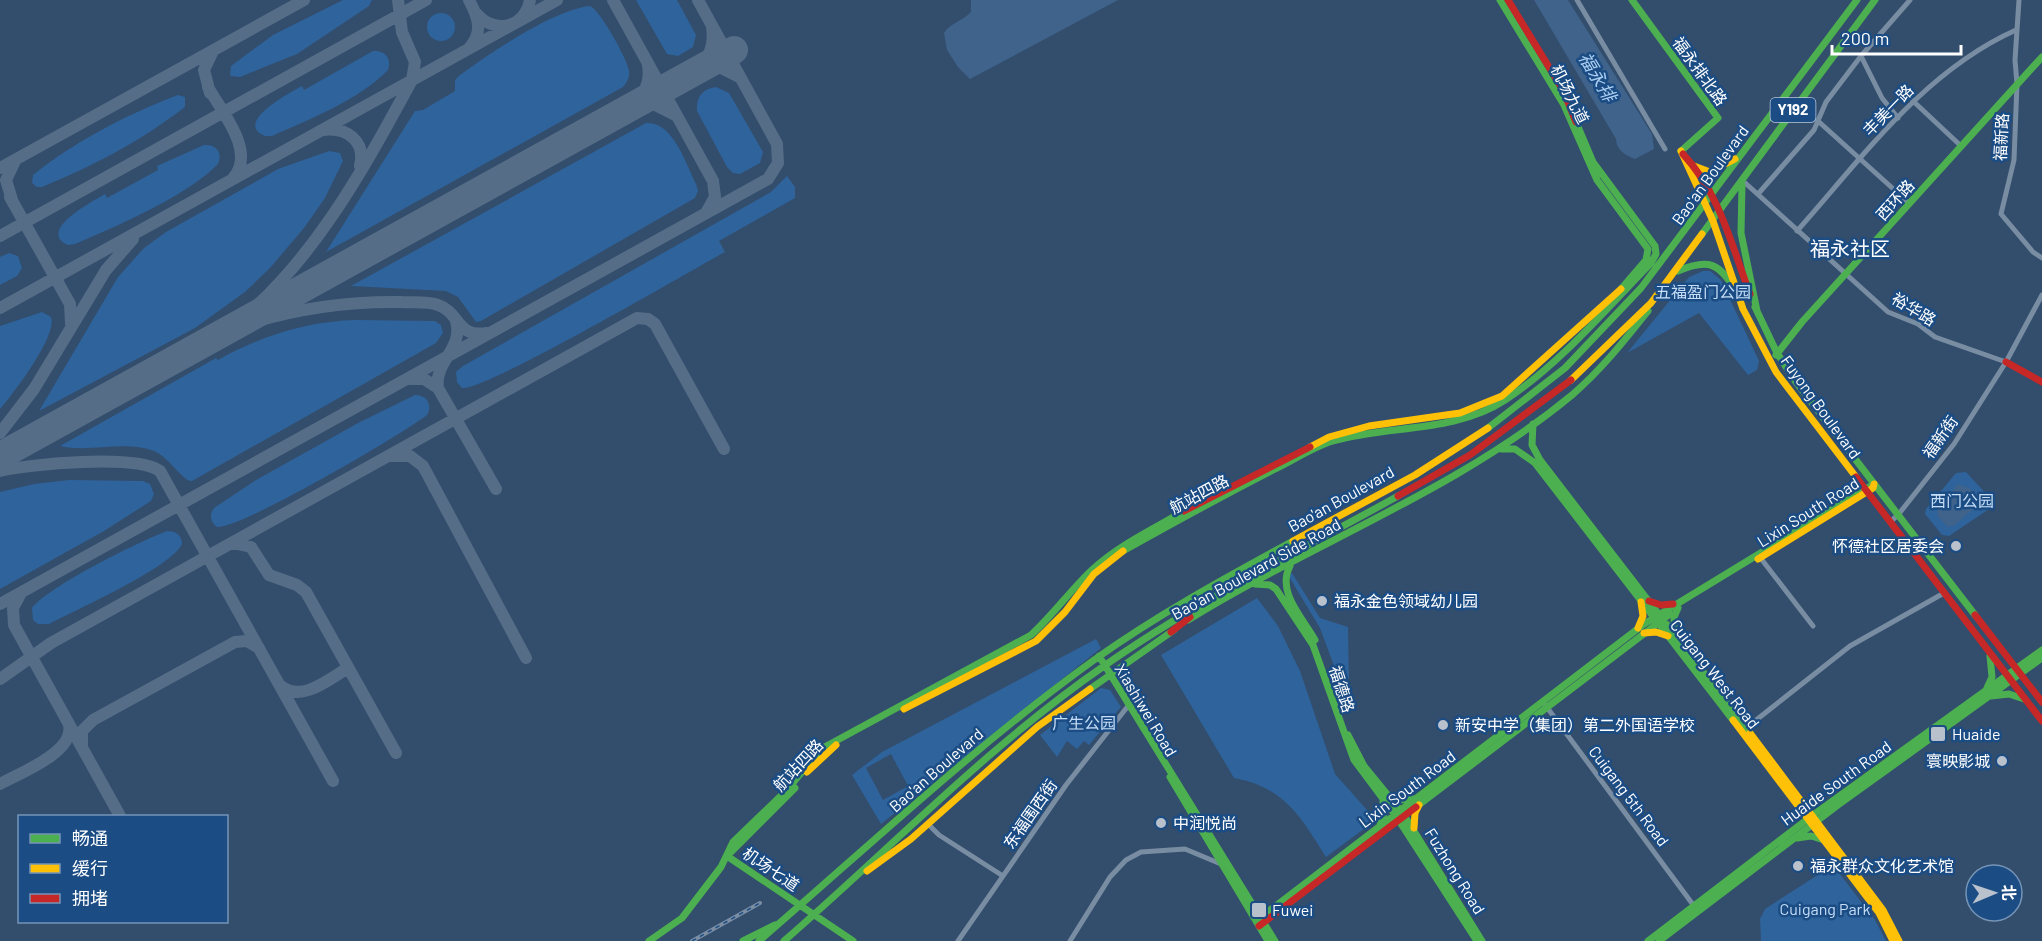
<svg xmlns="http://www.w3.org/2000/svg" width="2042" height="941" font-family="Barlow,'Noto Sans SC',sans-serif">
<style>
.green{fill:#2f639b;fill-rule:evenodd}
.water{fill:#3f638b}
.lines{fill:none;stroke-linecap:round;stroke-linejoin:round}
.taxiway{stroke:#566d87;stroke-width:12}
.runway{stroke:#566d87;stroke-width:28}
.street{stroke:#798da2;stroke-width:5}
.fast{stroke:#4caf50;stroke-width:7}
.slow{stroke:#ffc107;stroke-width:7}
.jam{stroke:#c62828;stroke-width:7}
.rail-casing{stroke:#7a8da2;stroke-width:4}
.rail{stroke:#1b4c84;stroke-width:1.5;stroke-dasharray:4.5;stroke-linecap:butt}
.poi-dot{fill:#b8c1cc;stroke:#1b4c84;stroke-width:2}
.labels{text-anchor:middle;stroke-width:5;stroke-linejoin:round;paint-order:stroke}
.shield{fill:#1b4c84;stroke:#bbc9da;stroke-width:1.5}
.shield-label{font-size:15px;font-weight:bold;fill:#fff}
.street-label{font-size:16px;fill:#fff;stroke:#1b4c84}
.park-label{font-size:16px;fill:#c6def8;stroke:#1b4c84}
.poi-label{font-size:16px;fill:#fff;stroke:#1b4c84;text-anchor:start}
.water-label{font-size:18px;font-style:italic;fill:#accff3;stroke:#1b4c84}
.quarter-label{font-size:20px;fill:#fff;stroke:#1b4c84}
</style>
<rect width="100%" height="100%" fill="#334d6c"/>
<path class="green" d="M343 0H372L369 6 297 54 240 77 230 76 231 66 273 35Z
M636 0H677L696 35 693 47 678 56 667 54Z
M590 6C600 10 626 57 629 70 630 77 627 82 623 87L326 252 415 111 423 110 455 91V80L460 75C490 53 553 10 590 6Z
M427 27a14 14 0 1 1 28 0a14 14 0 1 1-28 0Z
M373 51C385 50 392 58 388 70 359 100 310 119 272 136H265C233 123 289 93 302 86L304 90Z
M716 87 729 93 763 152 760 163 740 174 733 173 727 167 697 111C696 97 702 89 716 87Z
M178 95 185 97V107C139 142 95 165 42 187H37L32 183 33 175C77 140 126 115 178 95Z
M646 123C673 121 686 164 696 184L698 191 695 198 481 321 476 322 458 297 446 291 351 286Z
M204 145C216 144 223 152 218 164 187 196 117 226 75 244L68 245C36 231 93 201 105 194L107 198 158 170 157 166Z
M329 151 340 153 343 161 325 198 304 228 270 268 245 292 195 328 39 411 118 277 144 248 166 232 278 169Z
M787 176 795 187V198L719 241 725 252C690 271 484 392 462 388L457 382 456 372 463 366 771 192Z
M9 253 18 256 22 268 17 276 0 285V257Z
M1703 271H1710L1721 280 1759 361 1757 370 1748 375 1699 313 1627 353 1689 277Z
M42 312 51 317C58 335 13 394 0 409V326Z
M357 320 435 321 441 325 443 333 436 343 192 481C183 482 169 457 154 451 125 440 89 453 60 446L216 358 218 360C261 336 307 321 357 320Z
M415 395C427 395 433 405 427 415 403 434 239 530 217 527 210 522 209 515 214 508L256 480 360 422Z
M1966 472 1992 500 1989 509 1949 536 1942 535 1925 514 1926 509 1956 473Z
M69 480 143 481 150 484 154 494 151 501 104 531 0 589V492L34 484Z
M167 531C176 531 182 535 182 544 172 567 74 611 49 624H38L33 620 32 608C49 586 138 542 167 531Z
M1292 573 1320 618 1348 627 1349 679 1337 674 1320 628 1288 575Z
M1257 598 1278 626 1300 671 1335 774 1376 820 1326 857C1301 817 1284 787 1234 778L1161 655Z
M1096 639 1101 648 881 824 852 775 882 752ZM891 754 908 786 883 800 866 768Z
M1101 688 1110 690 1121 707 1089 745 1084 741 1077 749 1067 741 1057 757 1040 735Z
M1833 865 1875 920 1886 941H1761L1760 919 1765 909Z"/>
<path class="water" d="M971 0H1118L970 79 958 67 947 50 944 33C949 24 964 20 971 12Z
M1534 0H1568L1652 134 1654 149 1635 159C1625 155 1616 150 1616 139Z
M1957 484 1969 488 1981 502 1955 525 1948 527 1938 517 1936 503 1951 494Z"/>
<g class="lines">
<path class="taxiway" d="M469 0C478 17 484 32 469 48
M613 0 713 181 715 197 706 213
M476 13C494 35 525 28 530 0
M697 70 719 67 739 77
M693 72C709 61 715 46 712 27
M208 87C221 111 256 151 234 177
M210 93 204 70 213 51
M633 106 653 104 675 115
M629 108C644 97 651 83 648 65
M323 130C347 127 366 141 360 166
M0 168 304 0
M10 197 70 304 71 324
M13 203 6 180 15 161
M0 236 426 0
M0 308 557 0
M237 327C292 309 344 301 401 302 413 303 427 301 438 305 460 312 456 338 487 333
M228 330C311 267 363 170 412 80L415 62 402 32 398 0
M410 379H424L438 388 496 489
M438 388C434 361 464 349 456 321
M0 433 34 389 106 270 133 239
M391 456H410L423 466 526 658
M0 471C31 464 135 454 160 471L333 781
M233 543 251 547 269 575 297 585 306 592 396 753
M21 593 13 608 14 625 120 816
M0 604 768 179 778 163 777 144 698 0
M0 679 51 643 637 318 648 319 655 324 724 449
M281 686C302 703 329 679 348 668
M82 746V731L93 720 235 642 247 641 259 648
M0 784C20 773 75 752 69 725"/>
<path class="runway" d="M0 456 734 50"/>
<path class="street" d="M1577 0 1665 149
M2019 0 2015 60 2017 84 2014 160 2001 214 2033 252 2042 258
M1861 56 1882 98 1898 118
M1913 101 1961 146
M1818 121 1910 204
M1743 181 1888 312 1918 324 1935 337 2006 362
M1758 194 1814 130 1826 102 1861 56 1910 0
M1797 231C1862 158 1924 71 2016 30
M1890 522 1898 515 1954 444 2006 362 2042 295
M1759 556 1813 626
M1543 702 1694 906
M1746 728 1850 646 1944 593
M928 824 939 835 1003 876
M958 941 1066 785 1128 706
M1070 941 1110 877 1126 860 1141 852 1185 849 1221 864"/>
<path class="fast" d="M1500 0 1564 105 1597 180 1648 249 1646 260 1621 289
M1632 0 1718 118 1681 151
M1742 185 1741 233 1757 311
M1702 234 1875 0
M1678 271C1709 258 1719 263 1736 291
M1755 307 1777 353 1796 382 1975 615
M1776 355 1802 322 2042 57
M1533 424 1532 445 1540 460 1750 733
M1488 428 1565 368 1641 288 1857 0
M1501 449H1515L1535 463 1733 720
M1123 551C1173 523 1224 495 1275 469 1294 460 1313 447 1333 441 1388 425 1455 433 1505 400 1558 366 1607 308 1651 263L1656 254 1655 246 1593 162 1576 122
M1290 566C1276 592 1303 618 1315 640
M1255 584 1270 585 1276 589 1313 645 1354 760 1398 819 1477 941
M1188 620C1314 542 1456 491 1572 395 1601 370 1624 341 1648 311
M1674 633V617L1678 608
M1099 656 1275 941
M1987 688 1992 677 1990 656
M1090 689 1174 630
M1991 696 2009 694 2024 699
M1348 735 1364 766 1404 815 1482 941
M1170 777 1268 941
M1390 796 1398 800 1414 799
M1416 807 1670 614
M1380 825 1384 813 1383 801
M1797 838 1811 836 1824 840
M731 852 795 788
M727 856 853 941
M1256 921 1644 624 1874 484
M649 941 682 918 721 867 733 842 786 791 821 749 1031 635C1054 614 1072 588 1094 568 1121 544 1153 529 1184 511
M743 941 775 925
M759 941C869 846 976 745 1094 660 1157 615 1225 578 1293 541
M784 941C890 849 988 746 1104 666 1197 601 1299 551 1398 496
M1648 941 1813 815 2042 650
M1659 941 1838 805 2042 658"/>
<path class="slow" d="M1681 151 1713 221 1743 309 1776 372 1856 477
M1694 166 1710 172 1735 159
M1571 380 1651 303 1702 234
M1310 447 1329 437 1369 426 1460 413 1502 396 1621 289
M1293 541 1415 475 1488 428
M1758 559 1873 488 1874 484
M1638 628 1643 616 1641 602
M1644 633 1656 632 1668 636
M904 709 1036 641 1065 612 1094 574 1123 551
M1733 720 1879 913 1893 941
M1750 733 1883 910 1899 941
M807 772 836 745
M1414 828 1415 813 1419 805
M867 871 911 839 1037 727 1090 689"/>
<path class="jam" d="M1508 0 1563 90 1576 122
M1683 154C1720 194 1731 244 1750 294
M2006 362 2042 382
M1856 477 2042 721
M1398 496 1470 455 1571 380
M1184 511 1310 447
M1649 601 1661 605 1673 604
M1975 615 2042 702
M1171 632 1190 617
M1259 926 1416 807"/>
<defs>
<path id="rail" d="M692 941 760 903"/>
</defs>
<use href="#rail" class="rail-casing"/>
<use href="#rail" class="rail"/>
</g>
<g class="poi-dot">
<circle cx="1956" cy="546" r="6"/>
<circle cx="1322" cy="601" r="6"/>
<circle cx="1443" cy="725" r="6"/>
<rect x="1930" y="726" width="16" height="16" rx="3"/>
<circle cx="2002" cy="761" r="6"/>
<circle cx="1161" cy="823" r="6"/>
<circle cx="1798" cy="866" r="6"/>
<rect x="1251" y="902" width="16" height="16" rx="3"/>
</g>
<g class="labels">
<rect class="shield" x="1770.5" y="98" width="45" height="24" rx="4.5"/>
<g class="shield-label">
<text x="1793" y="115">Y192</text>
</g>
<g class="street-label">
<text transform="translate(1700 71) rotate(54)" y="6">福永排北路</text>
<text transform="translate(1570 94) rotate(63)" y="6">机场九道</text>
<text transform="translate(1888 110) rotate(-46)" y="6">丰美一路</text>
<text transform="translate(2001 137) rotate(-87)" y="6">福新路</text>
<text transform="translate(1710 175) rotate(-54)" y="6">Bao'an Boulevard</text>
<text transform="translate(1895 200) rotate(-48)" y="6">西环路</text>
<text transform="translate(1914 309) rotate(31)" y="6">裕华路</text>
<text transform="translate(1821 407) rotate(54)" y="6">Fuyong Boulevard</text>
<text transform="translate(1940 437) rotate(-55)" y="6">福新街</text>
<text transform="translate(1199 494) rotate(-28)" y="6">航站四路</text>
<text transform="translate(1341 499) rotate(-29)" y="6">Bao'an Boulevard</text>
<text transform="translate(1808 512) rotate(-32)" y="6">Lixin South Road</text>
<text transform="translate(1256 569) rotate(-29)" y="6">Bao'an Boulevard Side Road</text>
<text transform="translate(1715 674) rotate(52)" y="6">Cuigang West Road</text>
<text transform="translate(1342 689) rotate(72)" y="6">福德路</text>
<text transform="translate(1146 710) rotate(59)" y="6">Xiashiwei Road</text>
<text transform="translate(798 765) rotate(-47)" y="6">航站四路</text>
<text transform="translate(936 770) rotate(-41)" y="6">Bao'an Boulevard</text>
<text transform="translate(1836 783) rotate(-36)" y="6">Huaide South Road</text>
<text transform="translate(1407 789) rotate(-37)" y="6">Lixin South Road</text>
<text transform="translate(1629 796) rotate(53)" y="6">Cuigang 5th Road</text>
<text transform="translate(1030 814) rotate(-55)" y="6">东福围西街</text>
<text transform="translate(771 869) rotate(34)" y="6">机场七道</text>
<text transform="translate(1455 871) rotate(58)" y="6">Fuzhong Road</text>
</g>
<g class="park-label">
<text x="1703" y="298">五福盈门公园</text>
<text x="1962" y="507">西门公园</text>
<text x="1084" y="729">广生公园</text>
<text x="1825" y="915">Cuigang Park</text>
</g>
<g class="poi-label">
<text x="1944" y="552" text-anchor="end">怀德社区居委会</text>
<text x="1334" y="607">福永金色领域幼儿园</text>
<text x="1455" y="731">新安中学（集团）第二外国语学校</text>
<text x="1952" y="740">Huaide</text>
<text x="1990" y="767" text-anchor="end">寰映影城</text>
<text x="1173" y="829">中润悦尚</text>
<text x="1810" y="872">福永群众文化艺术馆</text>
<text x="1272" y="916">Fuwei</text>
</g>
<g class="water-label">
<text transform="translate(1597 77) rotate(59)" y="6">福永排</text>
</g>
<g class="quarter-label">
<text x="1850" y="256">福永社区</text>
</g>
</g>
<rect x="18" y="815" width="210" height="108" fill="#1b4c84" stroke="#7694b5" stroke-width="1.5"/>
<rect x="30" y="834" width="30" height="9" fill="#4caf50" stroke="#7694b5" stroke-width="1.5"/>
<text x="72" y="845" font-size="18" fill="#ffffff">畅通</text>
<rect x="30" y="864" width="30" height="9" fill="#ffc107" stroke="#7694b5" stroke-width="1.5"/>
<text x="72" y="875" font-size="18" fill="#ffffff">缓行</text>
<rect x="30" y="894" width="30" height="9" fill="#c62828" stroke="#7694b5" stroke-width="1.5"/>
<text x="72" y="905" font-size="18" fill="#ffffff">拥堵</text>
<g transform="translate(1994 893) rotate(88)"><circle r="28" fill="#1b4c84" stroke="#7694b5" stroke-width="1.5"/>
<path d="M0-4.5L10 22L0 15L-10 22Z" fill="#b8c1cc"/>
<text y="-9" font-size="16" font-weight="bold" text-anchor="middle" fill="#ffffff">北</text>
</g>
<path d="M1832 45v9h129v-9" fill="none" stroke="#ffffff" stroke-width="3"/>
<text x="1841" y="45" font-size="18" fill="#ffffff" stroke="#1b4c84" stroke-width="4.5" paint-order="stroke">200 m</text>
</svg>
